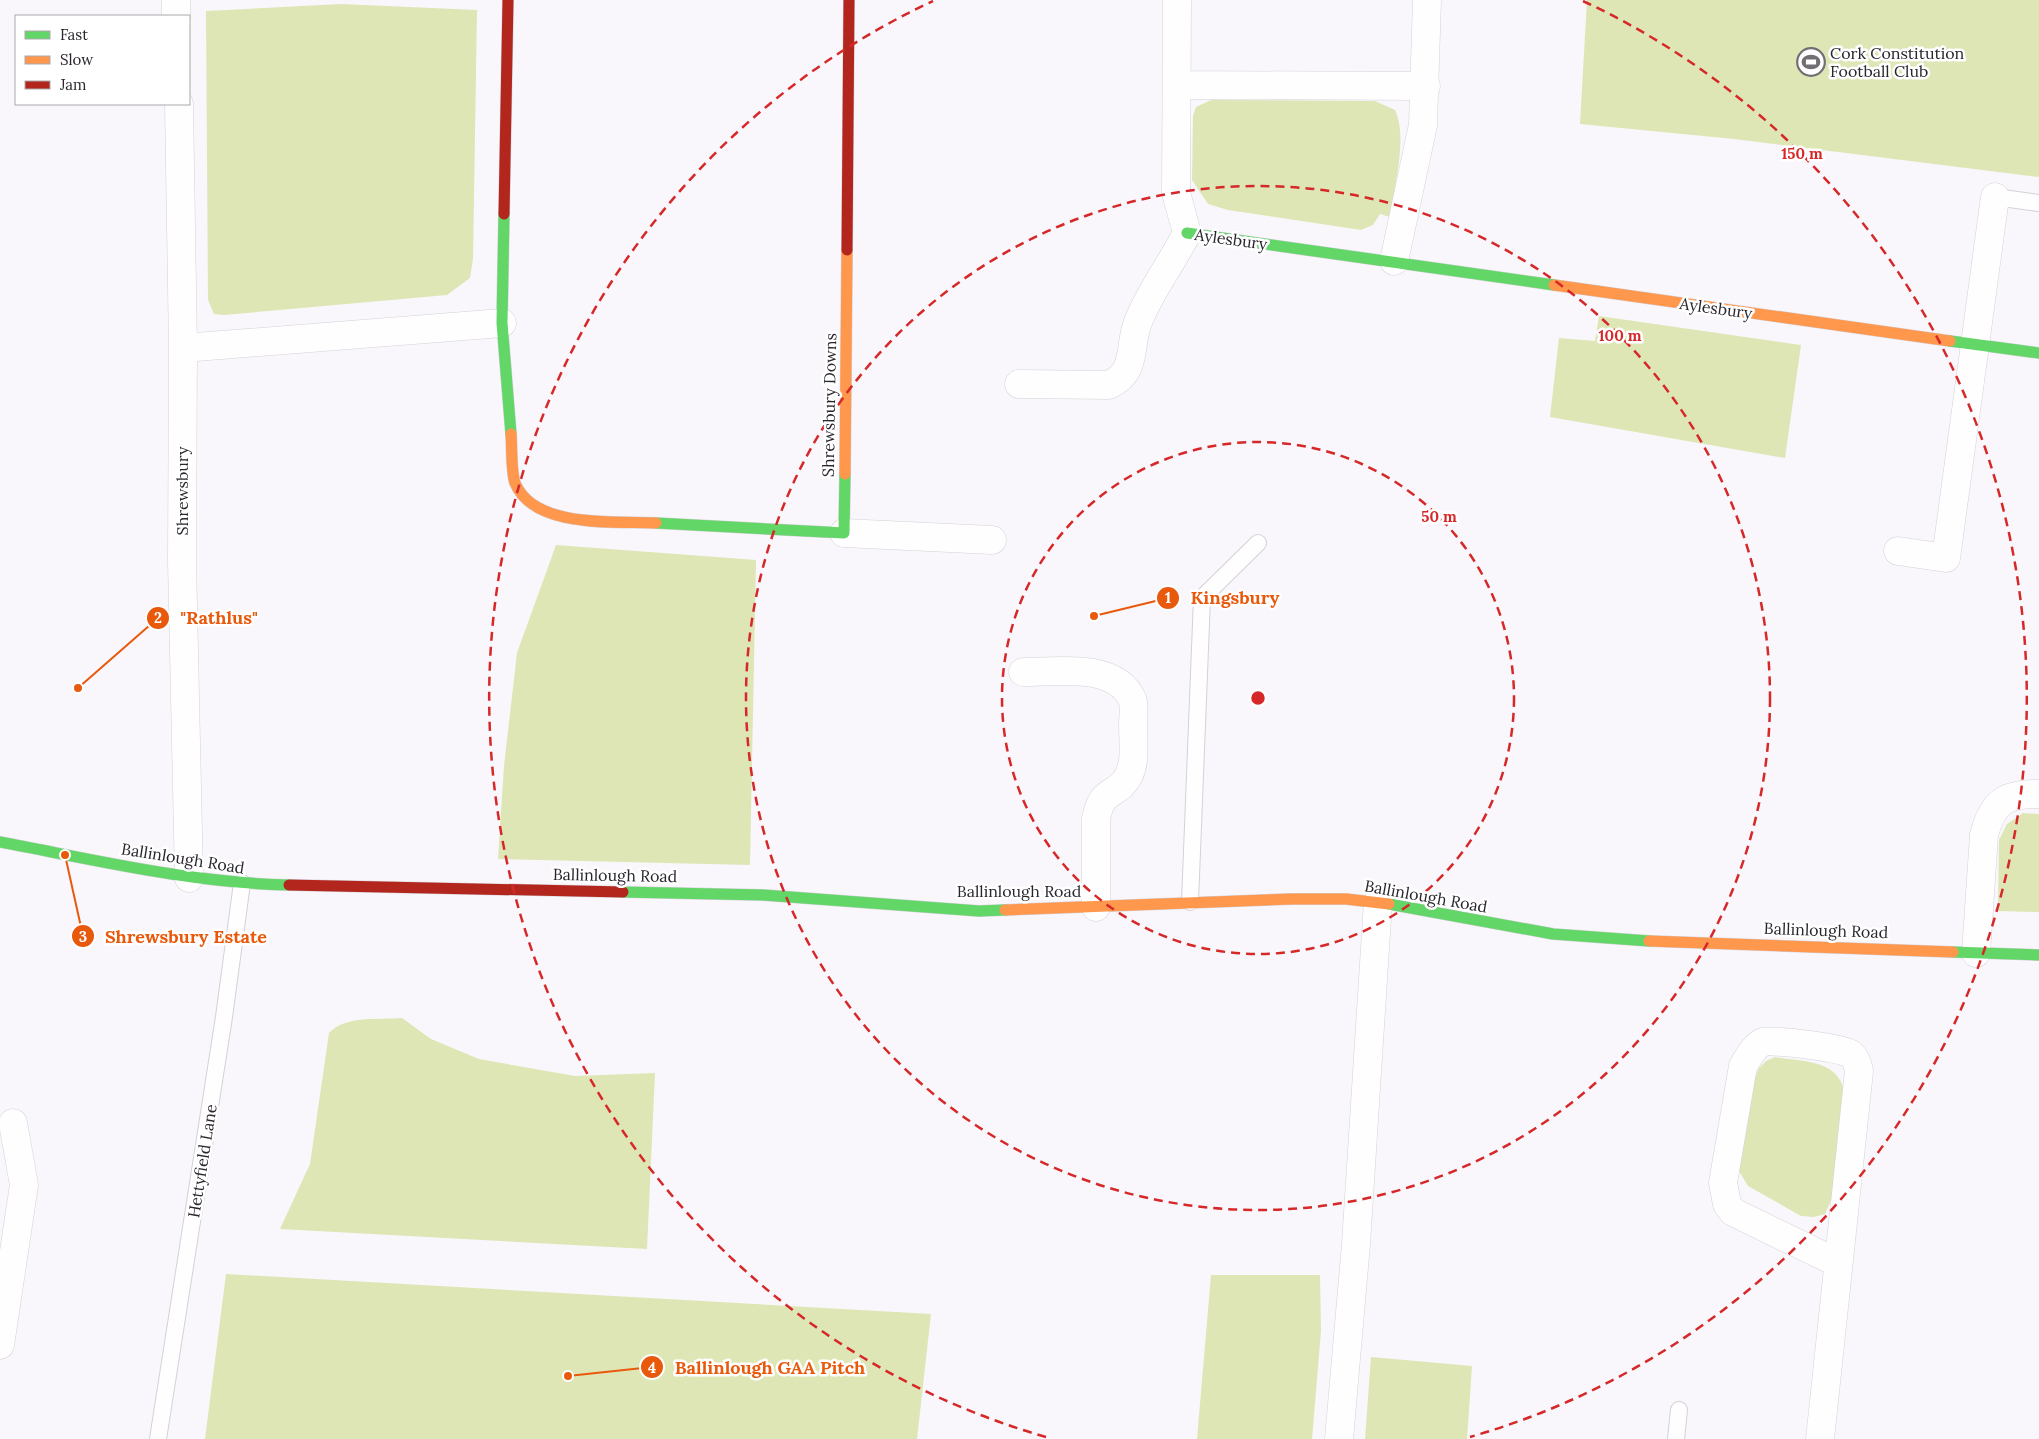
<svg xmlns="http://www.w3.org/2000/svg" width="2039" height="1439" font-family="Lora,serif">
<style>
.green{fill:#dee6b5}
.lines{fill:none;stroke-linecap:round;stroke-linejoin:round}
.lane-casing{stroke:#d4d1d8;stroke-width:18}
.street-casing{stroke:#d4d1d8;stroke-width:29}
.fast-casing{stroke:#d4d1d8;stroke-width:12}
.slow-casing{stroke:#d4d1d8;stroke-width:12}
.jam-casing{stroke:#d4d1d8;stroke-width:12}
.lane{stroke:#fefefe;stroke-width:16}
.street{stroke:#fefefe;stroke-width:28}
.fast{stroke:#63d668;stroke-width:11}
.slow{stroke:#ff974d;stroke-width:11}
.jam{stroke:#b3261e;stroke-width:11}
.ring{fill:none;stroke:#d62828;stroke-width:2.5;stroke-dasharray:9 6}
.labels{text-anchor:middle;stroke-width:5;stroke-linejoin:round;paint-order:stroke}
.poi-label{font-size:16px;fill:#29252c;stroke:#fff;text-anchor:start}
.street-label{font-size:16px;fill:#29252c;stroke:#fff}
.centre{fill:#d62828;stroke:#fff;stroke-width:2.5}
.ring-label{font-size:15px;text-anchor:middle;font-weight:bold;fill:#d62828;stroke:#fff;stroke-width:5;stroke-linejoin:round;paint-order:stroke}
.leader{fill:none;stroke:#e8590c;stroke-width:2}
.callout-dot{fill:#e8590c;stroke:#fff;stroke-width:2}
.mark-label{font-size:15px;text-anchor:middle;font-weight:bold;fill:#fff}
.callout-label{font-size:18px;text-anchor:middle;font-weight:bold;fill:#e8590c;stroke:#fff;stroke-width:5;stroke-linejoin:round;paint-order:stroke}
</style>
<rect width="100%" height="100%" fill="#f9f7fb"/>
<path class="green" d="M1587 0H2039V177L1734 139 1580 124Z
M341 4 477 10 473 259 470 278 447 295 224 315 214 314 208 300 206 11Z
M1211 100 1375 101 1395 110C1408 138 1394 186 1390 217L1380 214 1373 225 1361 230 1228 210 1208 204 1192 180 1193 116 1196 107Z
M1599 316 1801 345 1785 458 1550 417 1559 338 1595 341Z
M556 545 756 560 750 865 498 859 504 766 517 653Z
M2023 813 2039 814V912L1998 911 1999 840 2007 824Z
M402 1018 431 1039 479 1059 575 1076 655 1073 647 1249 280 1229 310 1164 329 1033C346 1015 379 1020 402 1018Z
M1775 1057C1804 1062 1838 1059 1845 1093L1832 1198 1825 1214 1814 1217 1801 1216 1748 1186 1739 1171 1753 1083 1759 1068 1766 1061Z
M226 1274 931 1314 917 1439H205Z
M1211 1275H1320L1321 1331 1312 1439H1197Z
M1371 1357 1472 1366 1467 1439H1365Z"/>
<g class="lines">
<defs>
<path id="lane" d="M1995 197 2039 203
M1190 902 1202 598 1258 543
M158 1439 224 1017 242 883
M1676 1439 1679 1410"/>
<path id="street" d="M176 0V16
M1177 85 1426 86
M179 104 183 348 182 561 189 878
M1394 261 1423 125 1427 0
M183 348 502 323
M1019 384 1109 385C1138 371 1128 348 1138 322 1150 291 1172 263 1187 233L1176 193 1177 0
M844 533 992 540
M1898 551 1946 558 1995 197
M1023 672C1055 672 1115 662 1132 699 1135 705 1133 718 1133 725 1133 741 1136 760 1129 775 1117 798 1102 786 1096 819V907
M1976 953 1984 835C1993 801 2005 794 2039 794
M0 1345 24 1185 13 1123
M1339 1439 1356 1244 1378 902
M1820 1439 1859 1071C1858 1065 1856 1059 1851 1054 1843 1048 1772 1039 1763 1042 1754 1046 1748 1058 1743 1066L1723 1183 1727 1204 1733 1212 1838 1263"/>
<path id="fast" d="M504 214 502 323 511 434
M1187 233 1554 285
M1950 341 2039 353
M656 523 844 533 845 474
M0 842C96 860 191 883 289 885
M623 892 763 895 979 911 1005 910
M1389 904 1553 934 1649 941
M1953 952 2039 955"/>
<path id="slow" d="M1554 285 1950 341
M511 434C512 446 511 472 515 483 534 529 616 521 656 523
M845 474 847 250
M1005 910 1292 899H1346L1389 904
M1649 941 1953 952"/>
<path id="jam" d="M504 214 508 0
M847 250 849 0
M289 885 623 892"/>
</defs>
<use href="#lane" class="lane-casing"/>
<use href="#street" class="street-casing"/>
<use href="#fast" class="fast-casing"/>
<use href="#slow" class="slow-casing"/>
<use href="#jam" class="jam-casing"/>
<use href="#lane" class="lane"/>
<use href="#street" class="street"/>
<use href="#fast" class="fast"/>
<use href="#slow" class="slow"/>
<use href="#jam" class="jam"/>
</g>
<g class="ring">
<circle cx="1258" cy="698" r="256"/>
<circle cx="1258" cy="698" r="512"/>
<path d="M1046 1437A769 769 0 0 1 933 1M1583 1A769 769 0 0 1 1470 1437"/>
</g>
<defs>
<symbol id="stadium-ring" viewBox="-11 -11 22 22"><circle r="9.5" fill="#fff" stroke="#726e74" stroke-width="1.5"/><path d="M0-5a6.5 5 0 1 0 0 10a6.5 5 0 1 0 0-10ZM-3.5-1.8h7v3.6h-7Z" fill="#726e74"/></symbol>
</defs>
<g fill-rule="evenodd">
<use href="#stadium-ring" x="1795" y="46" width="32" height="32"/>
</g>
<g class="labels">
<g class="poi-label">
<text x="1830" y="59">Cork Constitution<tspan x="1830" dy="18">Football Club</tspan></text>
</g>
<g class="street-label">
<text transform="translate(1231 239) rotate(8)" y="6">Aylesbury</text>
<text transform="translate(1716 308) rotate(8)" y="6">Aylesbury</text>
<text transform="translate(829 405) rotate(-89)" y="6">Shrewsbury Downs</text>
<text transform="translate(182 491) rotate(-90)" y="6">Shrewsbury</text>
<text transform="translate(183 858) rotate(9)" y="6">Ballinlough Road</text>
<text transform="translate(615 875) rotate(1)" y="6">Ballinlough Road</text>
<text x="1019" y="897">Ballinlough Road</text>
<text transform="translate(1426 896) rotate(10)" y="6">Ballinlough Road</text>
<text transform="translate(1826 930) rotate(2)" y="6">Ballinlough Road</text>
<text transform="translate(202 1161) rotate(-81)" y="6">Hettyfield Lane</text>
</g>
</g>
<circle cx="1258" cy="698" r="8" class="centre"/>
<g class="ring-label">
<text x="1802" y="159">150 m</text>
<text x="1620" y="341">100 m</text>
<text x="1439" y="522">50 m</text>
</g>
<path class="leader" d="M1094 616L1168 598M78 688L158 618M65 855L83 936M568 1376L652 1367"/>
<g class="callout-dot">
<circle cx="1094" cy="616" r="5"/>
<circle cx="78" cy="688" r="5"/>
<circle cx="65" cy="855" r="5"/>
<circle cx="568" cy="1376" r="5"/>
<circle cx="1168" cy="598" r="12"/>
<circle cx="158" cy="618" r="12"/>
<circle cx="83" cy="936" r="12"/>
<circle cx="652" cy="1367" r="12"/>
</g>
<g class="mark-label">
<text x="1168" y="603">1</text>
<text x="158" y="623">2</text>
<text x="83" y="942">3</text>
<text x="652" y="1373">4</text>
</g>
<g class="callout-label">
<text x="1235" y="604">Kingsbury</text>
<text x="219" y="624">"Rathlus"</text>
<text x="186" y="943">Shrewsbury Estate</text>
<text x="770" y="1374">Ballinlough GAA Pitch</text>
</g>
<rect x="15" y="15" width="175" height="90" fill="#ffffff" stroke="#a9a8ab"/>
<rect x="25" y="31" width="25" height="8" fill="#63d668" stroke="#a9a8ab"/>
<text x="60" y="40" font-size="15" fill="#29252c">Fast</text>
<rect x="25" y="56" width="25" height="8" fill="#ff974d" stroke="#a9a8ab"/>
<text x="60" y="65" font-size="15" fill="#29252c">Slow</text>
<rect x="25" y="81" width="25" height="8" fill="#b3261e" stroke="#a9a8ab"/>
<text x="60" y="90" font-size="15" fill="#29252c">Jam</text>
</svg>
